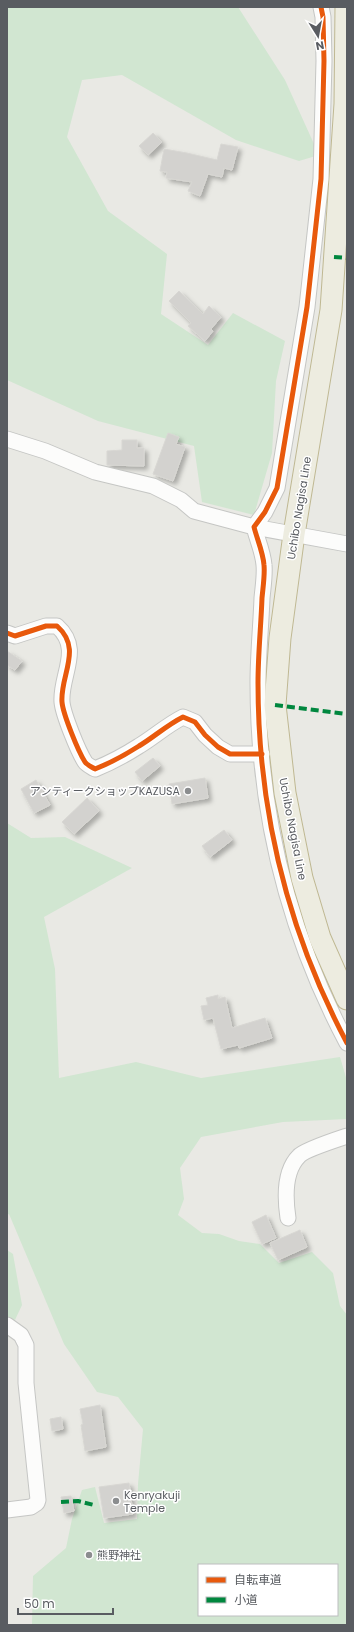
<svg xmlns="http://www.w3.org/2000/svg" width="354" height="1632" font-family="Poppins,'Noto Sans JP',sans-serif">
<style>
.green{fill:#d1e6d1;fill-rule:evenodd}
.building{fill:#d3d2cf;stroke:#d8d7d3;filter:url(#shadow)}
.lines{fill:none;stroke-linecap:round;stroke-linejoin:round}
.minor-casing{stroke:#c5c6c4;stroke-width:17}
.highway-casing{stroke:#bfb892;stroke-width:23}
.minor{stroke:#fcfcfb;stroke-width:15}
.highway{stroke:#edece0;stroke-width:21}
.quiet{stroke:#00873e;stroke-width:4;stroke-dasharray:8 4;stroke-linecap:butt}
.cycleway-casing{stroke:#fff;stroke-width:8}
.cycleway{stroke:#e8590c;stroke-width:5}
.poi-dot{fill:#8b8d8f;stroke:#fff;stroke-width:1.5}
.labels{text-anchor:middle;stroke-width:3;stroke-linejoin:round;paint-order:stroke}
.street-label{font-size:11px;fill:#595c61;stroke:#fff}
.poi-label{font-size:11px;fill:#595c61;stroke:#fff;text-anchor:start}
</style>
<defs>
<filter id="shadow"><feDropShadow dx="3.5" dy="3.5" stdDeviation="2" flood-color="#0004"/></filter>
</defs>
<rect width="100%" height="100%" fill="#e9e9e4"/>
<path class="green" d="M7 7H238L285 80 319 155 299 161 236 140 122 75 82 80 67 137 108 211 167 254 161 314 208 345 233 313 285 341 276 381 272 453 254 515 202 502 194 446 98 421 7 380Z
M7 823 31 838 65 837 132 868 44 917 55 969 59 1078 136 1062 201 1078 340 1057 347 1081V1119L283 1122 201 1137 180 1168 184 1199 178 1215 202 1233 219 1234 239 1241 260 1244 279 1263 312 1252 333 1273 340 1306 347 1315V1625L32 1624 33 1576 66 1548 72 1519 82 1490 95 1487 104 1523 137 1519 138 1484 143 1429 118 1397 97 1392 64 1344 9 1214 7 1215ZM199 1565H337V1615H199Z
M7 1250 13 1254 22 1305 15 1320 7 1316Z"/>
<path class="building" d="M153 133 162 142 148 155 139 146Z
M221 144 238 147 232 170 224 168 222 177 208 174 200 196 188 191 192 182 166 178 167 172 160 171 164 149 187 153 217 160Z
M179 291 203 314 209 306 221 317 211 329 213 331 205 341 188 326 191 323 169 301Z
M168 433 179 437 176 444 185 447 173 481 153 474Z
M122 440H137V448H144V466L107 465V451L122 450Z
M7 651 22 661 15 670 7 665Z
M153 758 160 766 142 781 135 772Z
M205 778 208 798 172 804 169 784Z
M36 780 50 805 34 813 21 789Z
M87 798 99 811 74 834 62 822Z
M224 830 232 840 210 857 202 846Z
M218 995V999L225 997 232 1028 265 1018 272 1038 239 1048 238 1045 221 1049 213 1018 204 1020 201 1006 208 1005 206 998Z
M266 1215 276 1238 262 1244 252 1222Z
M300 1230 307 1247 278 1260 270 1243Z
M100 1405 106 1447 85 1451 81 1425 83 1424 80 1409Z
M61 1417 63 1429 52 1431 50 1419Z
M129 1483 133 1514 104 1518 99 1487Z
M71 1496 74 1511 64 1513 61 1497Z"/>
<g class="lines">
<defs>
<path id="minor" d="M321 7 323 17 324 61 321 179 307 307 277 488 265 512 254 527C257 539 263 552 264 565 265 575 263 587 262 598 261 626 258 654 258 683 258 811 287 930 347 1043
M7 439 45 451 95 472 153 486 181 500 194 511 254 527 347 544
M7 633 15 636 46 626H57C83 649 60 675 62 702 63 714 78 751 85 762 87 765 92 767 95 769 110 763 125 755 139 746 154 737 167 725 183 717L195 722 205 735 218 747 230 754H262
M288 1218C285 1198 284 1171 299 1156 304 1150 338 1139 347 1136
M7 1325 21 1335 26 1345V1383L38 1500 37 1503 31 1507 7 1510"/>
<path id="highway" d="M346 7 345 104 331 310 294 534 280 638 275 705 285 793 302 878 320 938 347 999"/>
</defs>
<use href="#minor" class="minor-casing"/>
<use href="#highway" class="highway-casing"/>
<use href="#minor" class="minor"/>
<use href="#highway" class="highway"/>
<path class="quiet" d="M334 257 347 258
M275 705 347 714
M61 1502 78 1501 94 1505"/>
<defs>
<path id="cycleway" d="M321 7 323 17 324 61 321 179 307 307 277 488 265 512 254 527C257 539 263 552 264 565 265 575 263 587 262 598 261 626 258 654 258 683 258 811 287 930 347 1043
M7 633 15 636 46 626H57C83 649 60 675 62 702 63 714 78 751 85 762 87 765 92 767 95 769 110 763 125 755 139 746 154 737 167 725 183 717L195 722 205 735 218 747 230 754H262"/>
</defs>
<use href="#cycleway" class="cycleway-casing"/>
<use href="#cycleway" class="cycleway"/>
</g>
<g class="poi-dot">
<circle cx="188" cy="791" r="4"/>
<circle cx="116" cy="1501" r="4"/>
<circle cx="89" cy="1555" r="4"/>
</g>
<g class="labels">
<g class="street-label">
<text transform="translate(299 508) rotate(-81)" y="4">Uchibo Nagisa Line</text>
<text transform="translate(293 829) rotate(79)" y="4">Uchibo Nagisa Line</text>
</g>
<g class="poi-label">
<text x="180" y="795" text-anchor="end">アンティークショップKAZUSA</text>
<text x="124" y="1499">Kenryakuji<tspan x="124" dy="13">Temple</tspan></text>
<text x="97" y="1559">熊野神社</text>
</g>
</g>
<rect width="354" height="1632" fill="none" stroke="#595c61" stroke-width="16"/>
<rect x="198" y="1564" width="140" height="52" fill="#ffffff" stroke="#bdbec0"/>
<rect x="206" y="1577" width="20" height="6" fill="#e8590c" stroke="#bdbec0"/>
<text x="234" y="1584" font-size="12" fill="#595c61">自転車道</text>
<rect x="206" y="1597" width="20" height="6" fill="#00873e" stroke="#bdbec0"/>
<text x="234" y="1604" font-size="12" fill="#595c61">小道</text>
<g transform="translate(318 36) rotate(169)" stroke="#ffffff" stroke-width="3" paint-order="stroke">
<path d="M0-3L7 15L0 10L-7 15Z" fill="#595c61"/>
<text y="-6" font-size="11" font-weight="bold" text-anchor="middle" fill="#595c61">N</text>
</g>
<path d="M18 1608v6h95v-6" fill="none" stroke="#595c61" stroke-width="2"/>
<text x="24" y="1608" font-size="12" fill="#595c61" stroke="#ffffff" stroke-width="3" paint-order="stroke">50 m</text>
</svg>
